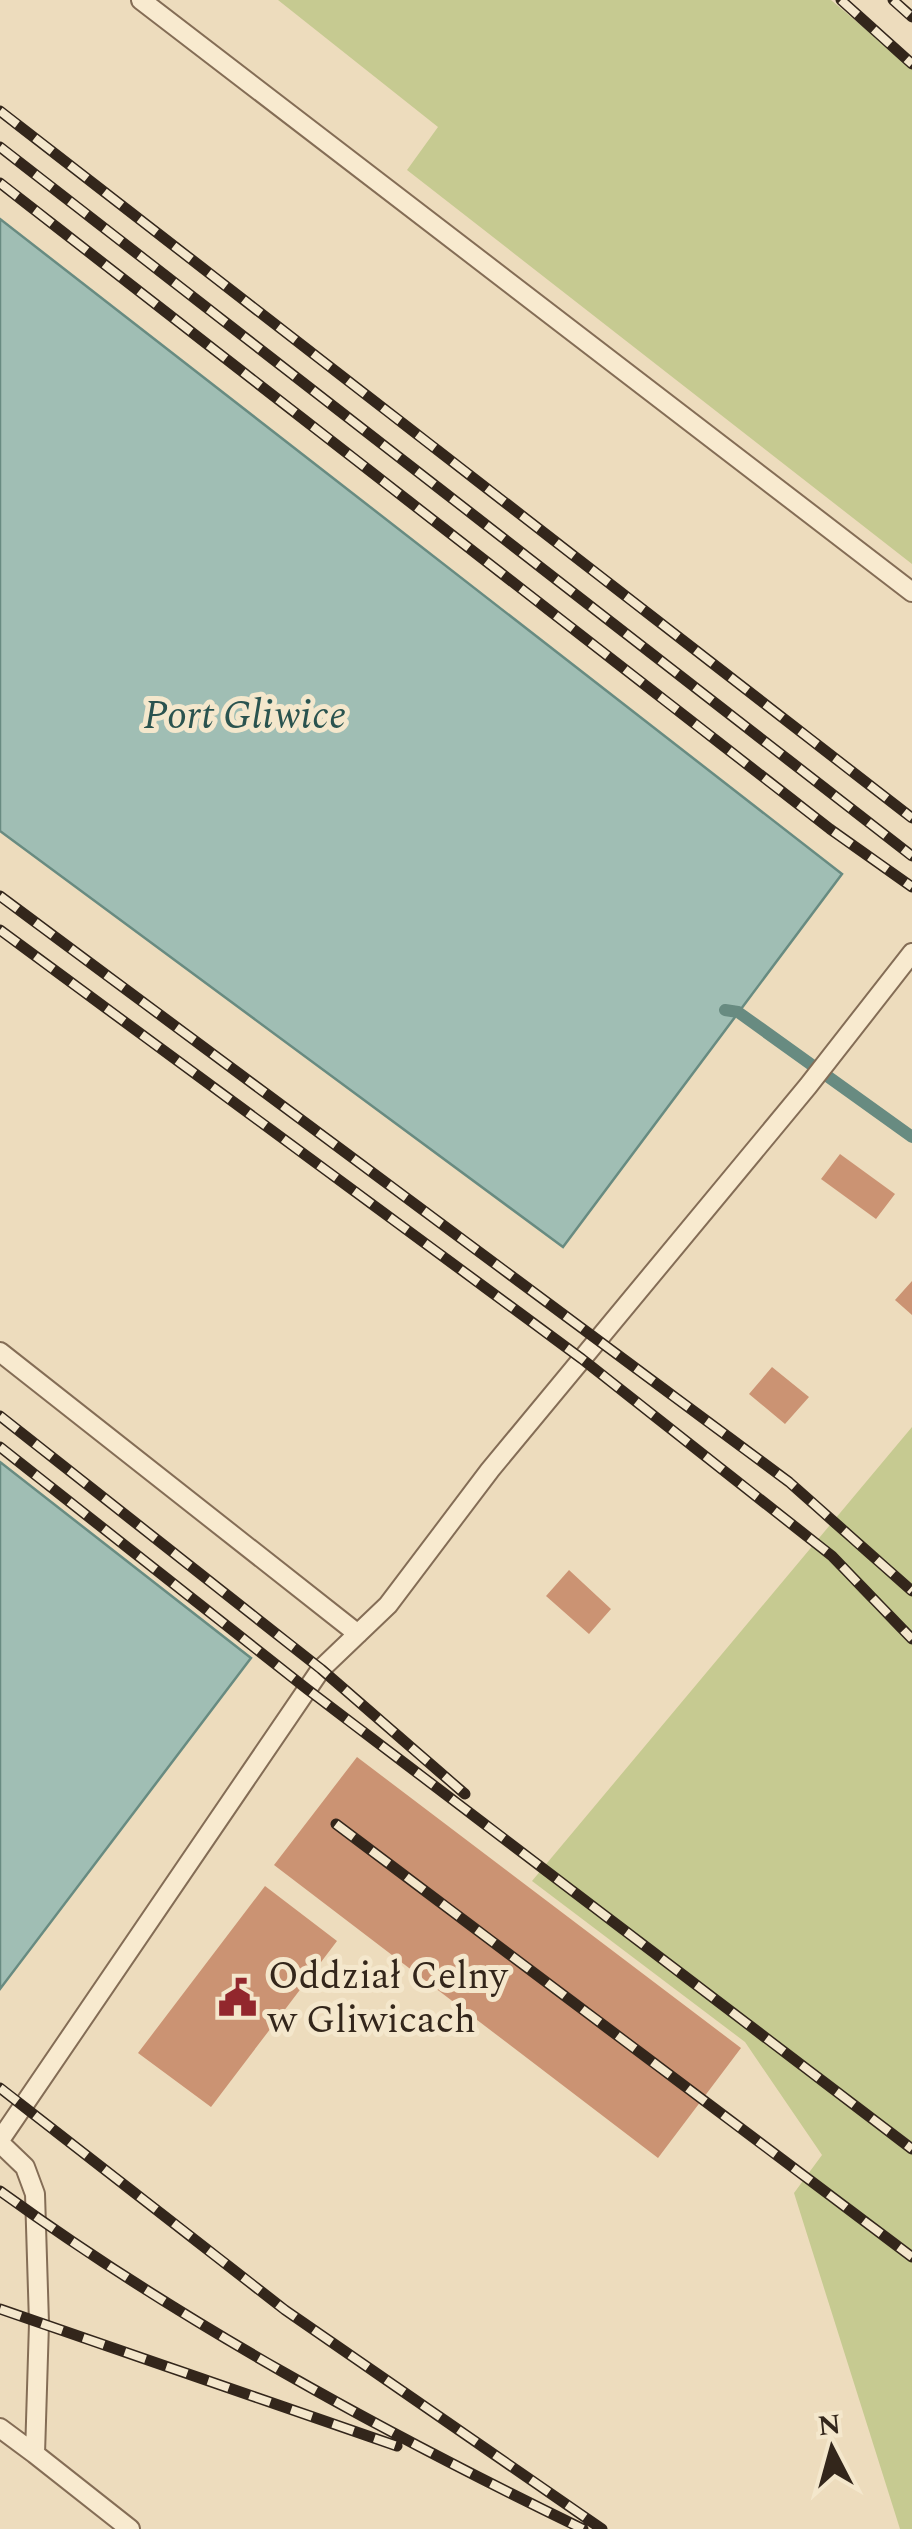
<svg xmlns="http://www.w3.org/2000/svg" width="912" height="2529" font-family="Spectral,serif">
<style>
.green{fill:#c6ca91}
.water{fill:#a0beb4;stroke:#688b81;stroke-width:2.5}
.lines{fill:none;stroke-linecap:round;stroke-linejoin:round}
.stream{stroke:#688b81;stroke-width:12}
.building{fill:#cb9373}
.lane-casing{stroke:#846d56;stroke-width:22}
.lane{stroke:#f8eacf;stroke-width:18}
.rail-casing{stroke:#33261b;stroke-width:11}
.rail{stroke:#f4e7cc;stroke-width:8;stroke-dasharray:22;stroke-linecap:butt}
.labels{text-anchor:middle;stroke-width:10;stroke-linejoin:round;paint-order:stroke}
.poi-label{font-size:38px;fill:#33261b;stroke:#f4e7cc;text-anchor:start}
.water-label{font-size:40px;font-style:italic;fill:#2a534f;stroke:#f4e7cc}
</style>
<rect width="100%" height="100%" fill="#eddcbd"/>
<path class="green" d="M278 0H831L912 68V564L407 170 438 127Z
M912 1427V2529H900L794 2193 822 2155 745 2042 532 1881Z"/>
<path class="water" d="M0 219 842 874 563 1247 0 831Z
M0 1462 251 1658 0 1989Z"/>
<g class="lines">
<path class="stream" d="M725 1010 738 1012 912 1137"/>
</g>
<path class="building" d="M840 1154 895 1194 876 1219 821 1179Z
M912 1281V1315L895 1300Z
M772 1367 809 1397 785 1424 749 1394Z
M569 1570 611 1609 589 1634 546 1596Z
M357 1757 741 2048 658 2158 274 1865Z
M265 1886 337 1941 211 2107 138 2053Z"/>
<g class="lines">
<defs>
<path id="lane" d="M141 0 912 592
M0 1352 358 1634
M0 2140 321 1669 388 1605 490 1470 808 1086 912 953
M0 2143 25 2167 35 2194 39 2323 35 2454 130 2529
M0 2428 35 2454"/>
</defs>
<use href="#lane" class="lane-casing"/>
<use href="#lane" class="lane"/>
<defs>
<path id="rail" d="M841 0 912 64
M893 0 912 17
M0 111 912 818
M0 147 912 856
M0 183 830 829 912 887
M0 896 789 1482 912 1591
M0 930 582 1359 832 1556 912 1639
M0 1416 321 1669 465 1794
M0 1447 307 1689 912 2149
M336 1824 912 2257
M0 2088 285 2310 602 2529
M0 2191C181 2322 381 2431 583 2529
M0 2309 397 2446"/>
</defs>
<use href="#rail" class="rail-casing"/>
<use href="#rail" class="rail"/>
</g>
<defs>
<symbol id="civic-bare" viewBox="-9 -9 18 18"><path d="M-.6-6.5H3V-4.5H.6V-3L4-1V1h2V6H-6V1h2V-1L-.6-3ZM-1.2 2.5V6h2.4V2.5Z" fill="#92272d" stroke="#f4e7cc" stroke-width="2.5" paint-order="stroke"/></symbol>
</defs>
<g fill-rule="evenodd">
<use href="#civic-bare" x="210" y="1970" width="55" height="55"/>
</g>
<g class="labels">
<g class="poi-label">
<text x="268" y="1988">Oddział Celny<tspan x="268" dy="44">w Gliwicach</tspan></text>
</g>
<g class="water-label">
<text x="245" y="728">Port Gliwice</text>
</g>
</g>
<g transform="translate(832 2449) rotate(354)" stroke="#f4e7cc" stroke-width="8" paint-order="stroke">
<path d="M0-8L18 38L0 25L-18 38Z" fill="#33261b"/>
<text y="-15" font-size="28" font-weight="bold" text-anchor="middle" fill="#33261b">N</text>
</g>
</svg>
